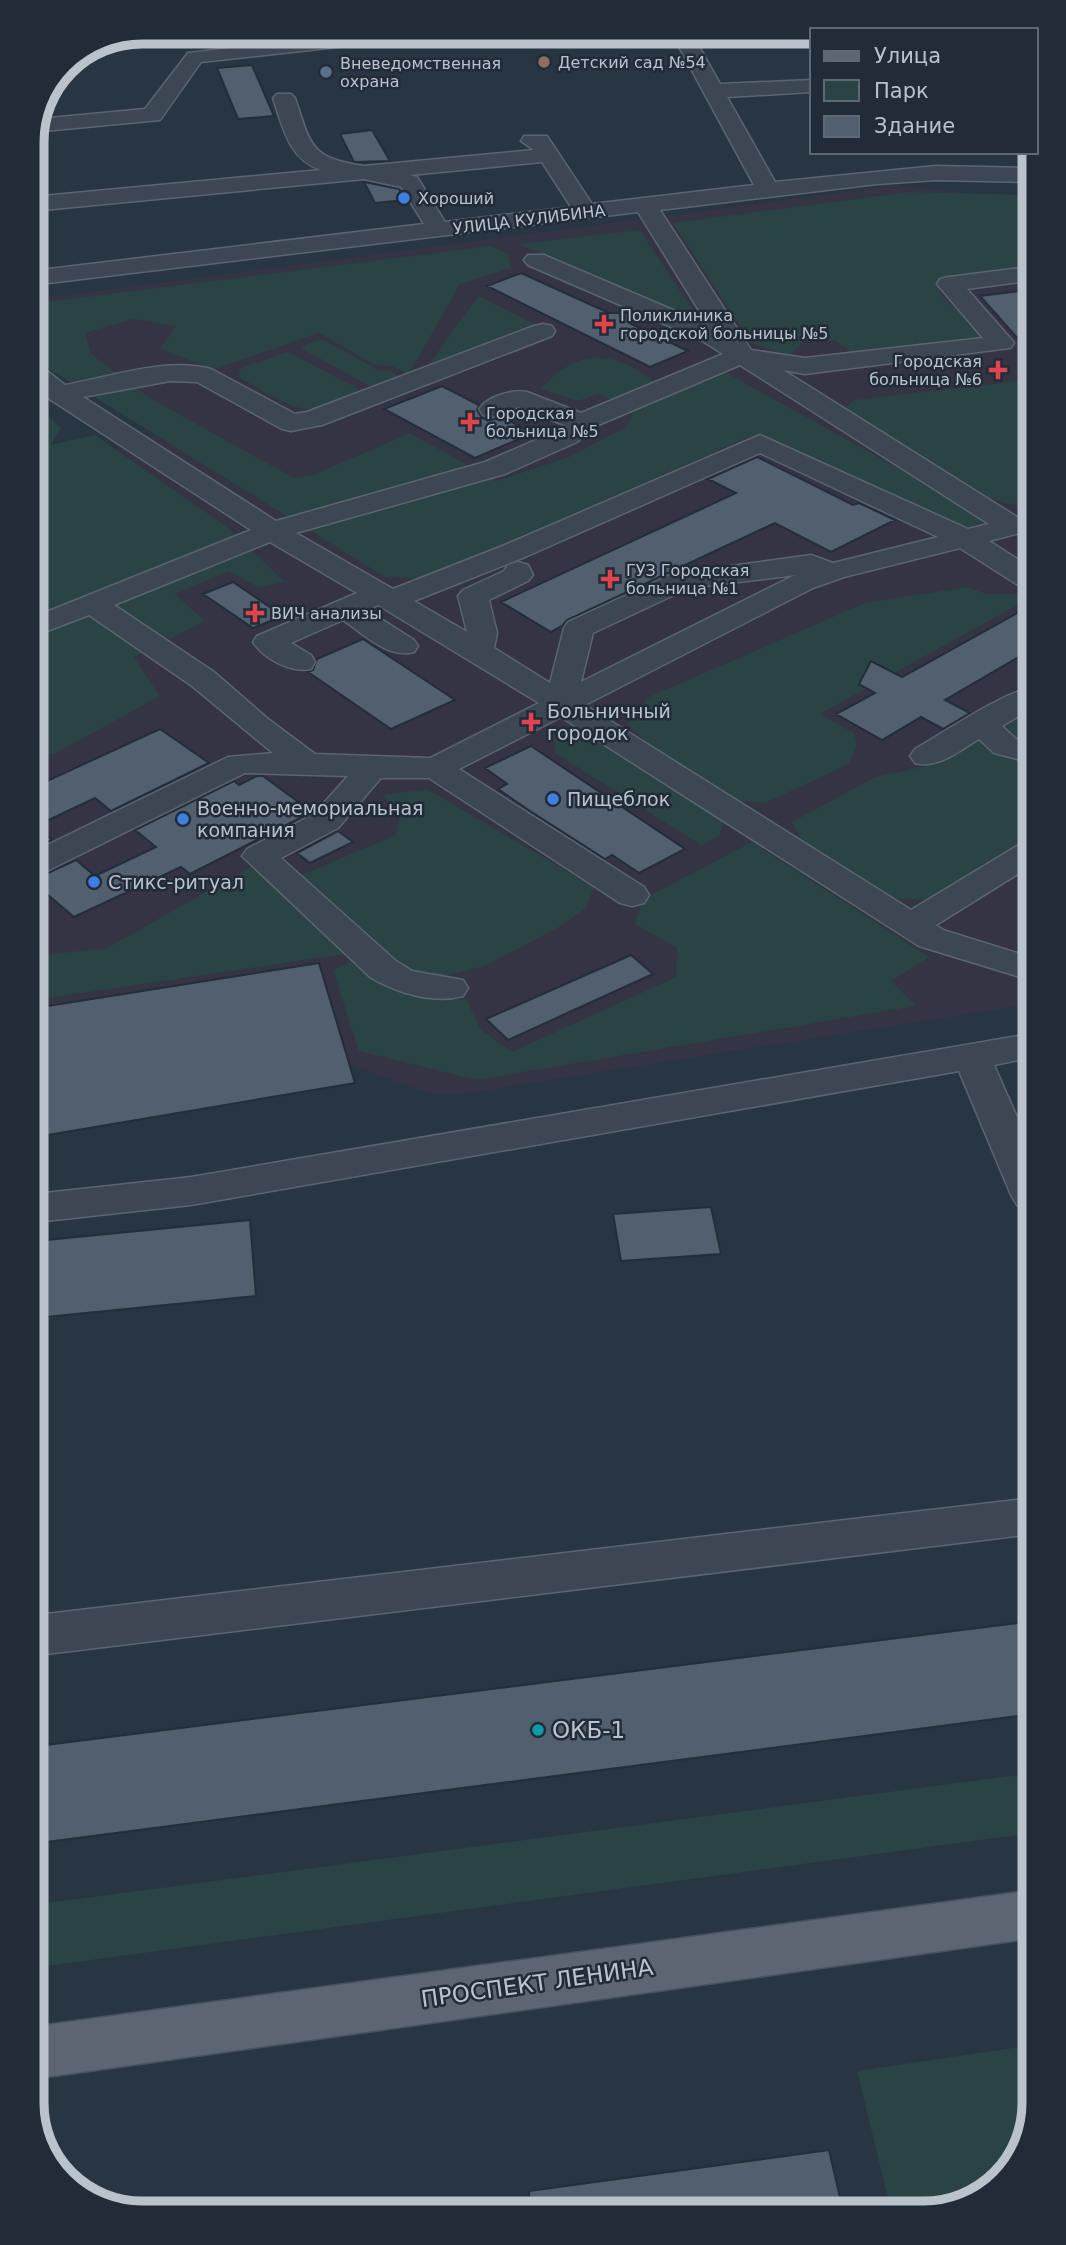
<svg xmlns="http://www.w3.org/2000/svg" width="1066" height="2245" font-family="'DejaVu Sans',sans-serif">
<style>
.medical{fill:#353444}
.green{fill:#2a4344}
.building{fill:#515f6e;stroke:#232e3a;stroke-width:2}
.lines{fill:none;stroke-linecap:round;stroke-linejoin:round}
.minor-casing{stroke:#5b6570;stroke-width:3}
.major-casing{stroke:#49535f;stroke-width:3}
.minor{fill:#3d4753;fill-rule:evenodd}
.major{fill:#5b6672;fill-rule:evenodd}
.education-dot{fill:#8d6e63;stroke:#212c38;stroke-width:2.5}
.service-dot{fill:#5c6f8a;stroke:#212c38;stroke-width:2.5}
.shop-dot{fill:#3f7fe0;stroke:#212c38;stroke-width:2.5}
.health-dot{fill:#e0444e;stroke:#212c38;stroke-width:2.5}
.culture-dot{fill:#0f9aa8;stroke:#212c38;stroke-width:2.5}
.labels{text-anchor:middle;stroke-width:5;stroke-linejoin:round;paint-order:stroke}
.far-poi-label{font-size:16px;fill:#bac2cc;stroke:#212c38;text-anchor:start}
.far-street-label{font-size:16px;fill:#bac2cc;stroke:#212c38}
.poi-label{font-size:19px;fill:#bac2cc;stroke:#212c38;text-anchor:start}
.near-poi-label{font-size:23px;fill:#bac2cc;stroke:#212c38;text-anchor:start}
.near-street-label{font-size:23px;fill:#bac2cc;stroke:#212c38}
.rim{fill:none;stroke:#bac2cc;stroke-width:9}
</style>
<rect width="100%" height="100%" fill="#283643"/>
<path class="medical" d="M897 185 1026 201 1030 1004 454 1095 432 1094 349 1064 35 1008 33 481 161 433 33 348 32 300Z"/>
<path class="green" d="M910 192 1027 195V269L939 279 940 294 987 339 857 356 835 340H806L788 356 751 343 673 223Z
M640 230 692 309 681 314 518 244Z
M491 246 508 254 511 268 460 284 409 374 394 367 373 364 319 333 214 369 160 349 176 326 133 319 85 333 91 354 150 398 294 478 313 475 410 433 496 481 569 457 626 427 635 410 598 394 578 401 541 389C585 339 624 355 669 393L725 372 977 512 983 522 969 527 946 525 753 435 427 579 385 577 33 359 32 307 46 302Z
M478 296 540 327 430 370 428 366Z
M317 340 326 341 380 371 390 370 401 377 379 385 369 386 301 348Z
M288 352 363 391C351 396 339 403 327 407 297 417 265 391 240 378L239 369Z
M1027 380 1028 509 989 498 843 410 854 400Z
M33 403 61 428 51 445 95 435 227 527 285 582 258 587 229 571 175 594 205 621 134 657 160 696 56 753 34 757Z
M967 587 987 594H1026L1025 601 820 714 854 733 857 744 849 764 765 803 747 801 738 804 654 750 628 724 649 697 865 603Z
M1029 712V840L932 900 896 899 803 843 792 822 875 777 935 764Z
M579 729 724 821 719 836 701 845 555 753 554 739Z
M427 789 594 887 586 908 559 927 485 966 440 977 398 972 297 877 396 835 400 817 383 795Z
M752 842 929 957 891 981 916 1006 476 1080 359 1051 333 970 356 959 399 991 467 1000 480 1029 512 1052 676 977 677 948 635 924 643 899Z
M256 864 352 953 35 1000V956L107 948Z
M1033 1773V1833L39 1967V1904Z
M1034 2045V2104L1016 2165 966 2205 890 2206 857 2071Z"/>
<path class="building" d="M252 65 274 116 238 119 217 68Z
M372 130 390 161 354 162 340 134Z
M364 182 399 189 406 200 375 203Z
M521 273 609 313H630L629 323 688 351 650 367 487 286Z
M1027 290V349L980 296Z
M442 386 479 405 477 410 482 418 491 420 501 417 533 433 475 458 384 409Z
M757 457 853 505 859 503 895 520 831 552 775 523 567 620 562 626 551 632 501 602 736 493 708 479Z
M233 582 283 616 253 628 203 594Z
M1028 607 1029 651 945 700 970 713 943 729 921 717 882 740 836 714 875 693 859 684 871 661 902 677Z
M363 639 455 700 391 729 308 672 313 670 317 659Z
M160 729 209 763 111 811 95 798 36 826 52 840 35 848 34 787Z
M531 746 685 849 639 873 612 855 605 859 527 809 498 789 507 784 485 768Z
M257 776H263L312 812 190 874 181 867 74 917 35 884V876L48 873 76 860 95 876 156 847 135 830 234 781 239 785Z
M338 831 353 842 310 863 297 853Z
M631 955 653 974 508 1040 486 1019Z
M319 963 355 1083 36 1137 35 1008Z
M711 1207 721 1254 621 1261 613 1214Z
M250 1220 256 1296 36 1318V1241Z
M1033 1621V1714L39 1843 38 1746Z
M829 2150 842 2206 530 2209 529 2191Z"/>
<g class="lines">
<defs>
<path id="minor" d="M368 32H410L407 36 391 41 201 62 160 120 33 132 39 119 145 109 188 53Z
M430 32H494L491 36 484 38 438 41 431 39 428 35Z
M671 32H691L720 84 812 80V92L727 97 775 182 936 166 1027 168V182L936 180 877 184 660 210 751 350 805 358 983 338 937 284 940 279 949 277 1027 267V281L967 289 1010 338 1014 343 1010 348 805 374 783 370 1017 517 1028 515V531L989 541 1028 566V588L1018 585 960 548 844 577 813 588 585 705 911 910 1017 846 1029 843V867L936 925 943 930 1030 957V980L919 946 561 717 459 769 644 887 649 895 644 903 632 906 620 903 429 778H381L338 828 281 858 396 961 412 971 463 980 468 988 463 996C433 1004 396 993 370 977L242 856 247 849 314 814 348 776 245 773 47 871 35 874V851L228 757 273 753 192 686 89 615 34 636V617L251 530 51 400 33 385V364L42 367 65 385C111 377 165 357 211 369L295 414 307 412 534 326 543 324 552 326 555 331 552 336 322 425 291 431 282 429 197 382 170 381 83 397 276 521 485 462 559 430 564 425 519 407 492 417 483 415 479 409C488 396 513 389 527 392L581 413 723 354 701 340 528 265 524 260 528 255H544L708 325 638 212 32 285V271L424 224 401 187 364 179 32 211V197L321 170C288 159 283 127 273 98L277 94H291L295 98C311 146 310 158 364 166L534 150 521 141 524 136H547L592 204 754 185ZM542 162 571 207 445 222 417 177 410 175ZM740 365 989 524 968 529 760 435 505 545 393 589 296 533 505 474 577 442 591 428ZM760 453 938 537 833 563 811 555 672 574 568 622 564 628 550 683 494 648 497 633 489 600 528 581 533 575 528 565 518 562 508 565 504 571 463 590 458 596 467 632 414 601 525 557ZM270 542 357 593 257 636 253 642C264 659 291 673 311 669L315 662 311 655 291 643 343 620C364 634 388 659 414 652L418 646 414 640 367 610 378 605 539 703 430 758 315 754 268 719 214 672 114 605ZM796 575 793 576 581 682 593 633 689 588Z
M1029 688V710L1002 726 1016 739 1029 742V762L994 753 979 739C959 751 938 769 915 763L910 756 915 749C945 732 997 696 1029 688Z
M1030 1034V1058L994 1065 1031 1149V1209L1017 1205 1011 1195 959 1071 191 1205 36 1222V1194L191 1177Z
M1032 1498V1534L38 1655V1615Z"/>
<path id="major" d="M1034 1890V1938L39 2078V2026Z"/>
</defs>
<use href="#minor" class="minor-casing"/>
<use href="#major" class="major-casing"/>
<use href="#minor" class="minor"/>
<use href="#major" class="major"/>
</g>
<circle class="education-dot" cx="544" cy="62" r="7"/>
<circle class="service-dot" cx="326" cy="72" r="7"/>
<g class="shop-dot">
<circle cx="404" cy="198" r="7"/>
<circle cx="553" cy="799" r="7"/>
<circle cx="183" cy="819" r="7"/>
<circle cx="94" cy="882" r="7"/>
</g>
<g class="health-dot">
<path d="M600.5 313.5h7v7h7v7h-7v7h-7v-7h-7v-7h7z"/>
<path d="M994.5 359.5h7v7h7v7h-7v7h-7v-7h-7v-7h7z"/>
<path d="M466.5 411.5h7v7h7v7h-7v7h-7v-7h-7v-7h7z"/>
<path d="M606.5 568.5h7v7h7v7h-7v7h-7v-7h-7v-7h7z"/>
<path d="M251.5 602.5h7v7h7v7h-7v7h-7v-7h-7v-7h7z"/>
<path d="M527.5 711.5h7v7h7v7h-7v7h-7v-7h-7v-7h7z"/>
</g>
<circle class="culture-dot" cx="538" cy="1730" r="7"/>
<g class="labels">
<g class="far-poi-label">
<text x="558" y="68">Детский сад №54</text>
<text x="340" y="69">Вневедомственная<tspan x="340" dy="18">охрана</tspan></text>
<text x="418" y="204">Хороший</text>
<text x="620" y="321">Поликлиника<tspan x="620" dy="18">городской больницы №5</tspan></text>
<text x="982" y="367" text-anchor="end">Городская<tspan x="982" dy="18">больница №6</tspan></text>
<text x="486" y="419">Городская<tspan x="486" dy="18">больница №5</tspan></text>
<text x="626" y="576">ГУЗ Городская<tspan x="626" dy="18">больница №1</tspan></text>
<text x="271" y="619">ВИЧ анализы</text>
</g>
<g class="far-street-label">
<text transform="translate(529 219) rotate(-7)" y="6">УЛИЦА КУЛИБИНА</text>
</g>
<g class="poi-label">
<text x="547" y="718">Больничный<tspan x="547" dy="22">городок</tspan></text>
<text x="567" y="806">Пищеблок</text>
<text x="197" y="815">Военно-мемориальная<tspan x="197" dy="22">компания</tspan></text>
<text x="108" y="889">Стикс-ритуал</text>
</g>
<g class="near-poi-label">
<text x="552" y="1738">ОКБ-1</text>
</g>
<g class="near-street-label">
<text transform="translate(537 1983) rotate(-8)" y="8">ПРОСПЕКТ ЛЕНИНА</text>
</g>
</g>
<path d="M0 0H1066V2245H0ZM142 44H924A98 98 0 0 1 1022 142V2103A98 98 0 0 1 924 2201H142A98 98 0 0 1 44 2103V142A98 98 0 0 1 142 44Z" fill="#212c38" fill-rule="evenodd"/>
<path class="rim" d="M142 44H924A98 98 0 0 1 1022 142V2103A98 98 0 0 1 924 2201H142A98 98 0 0 1 44 2103V142A98 98 0 0 1 142 44Z"/>
<rect x="810" y="28" width="228" height="126" fill="#212c38" stroke="#5e6873" stroke-width="2"/>
<rect x="824" y="51" width="35" height="10" fill="#5b6672" stroke="#5e6873" stroke-width="2"/>
<text x="874" y="63" font-size="21" fill="#bac2cc">Улица</text>
<rect x="824" y="80" width="35" height="21" fill="#2a4344" stroke="#5e6873" stroke-width="2"/>
<text x="874" y="98" font-size="21" fill="#bac2cc">Парк</text>
<rect x="824" y="116" width="35" height="21" fill="#515f6e" stroke="#5e6873" stroke-width="2"/>
<text x="874" y="133" font-size="21" fill="#bac2cc">Здание</text>
</svg>
